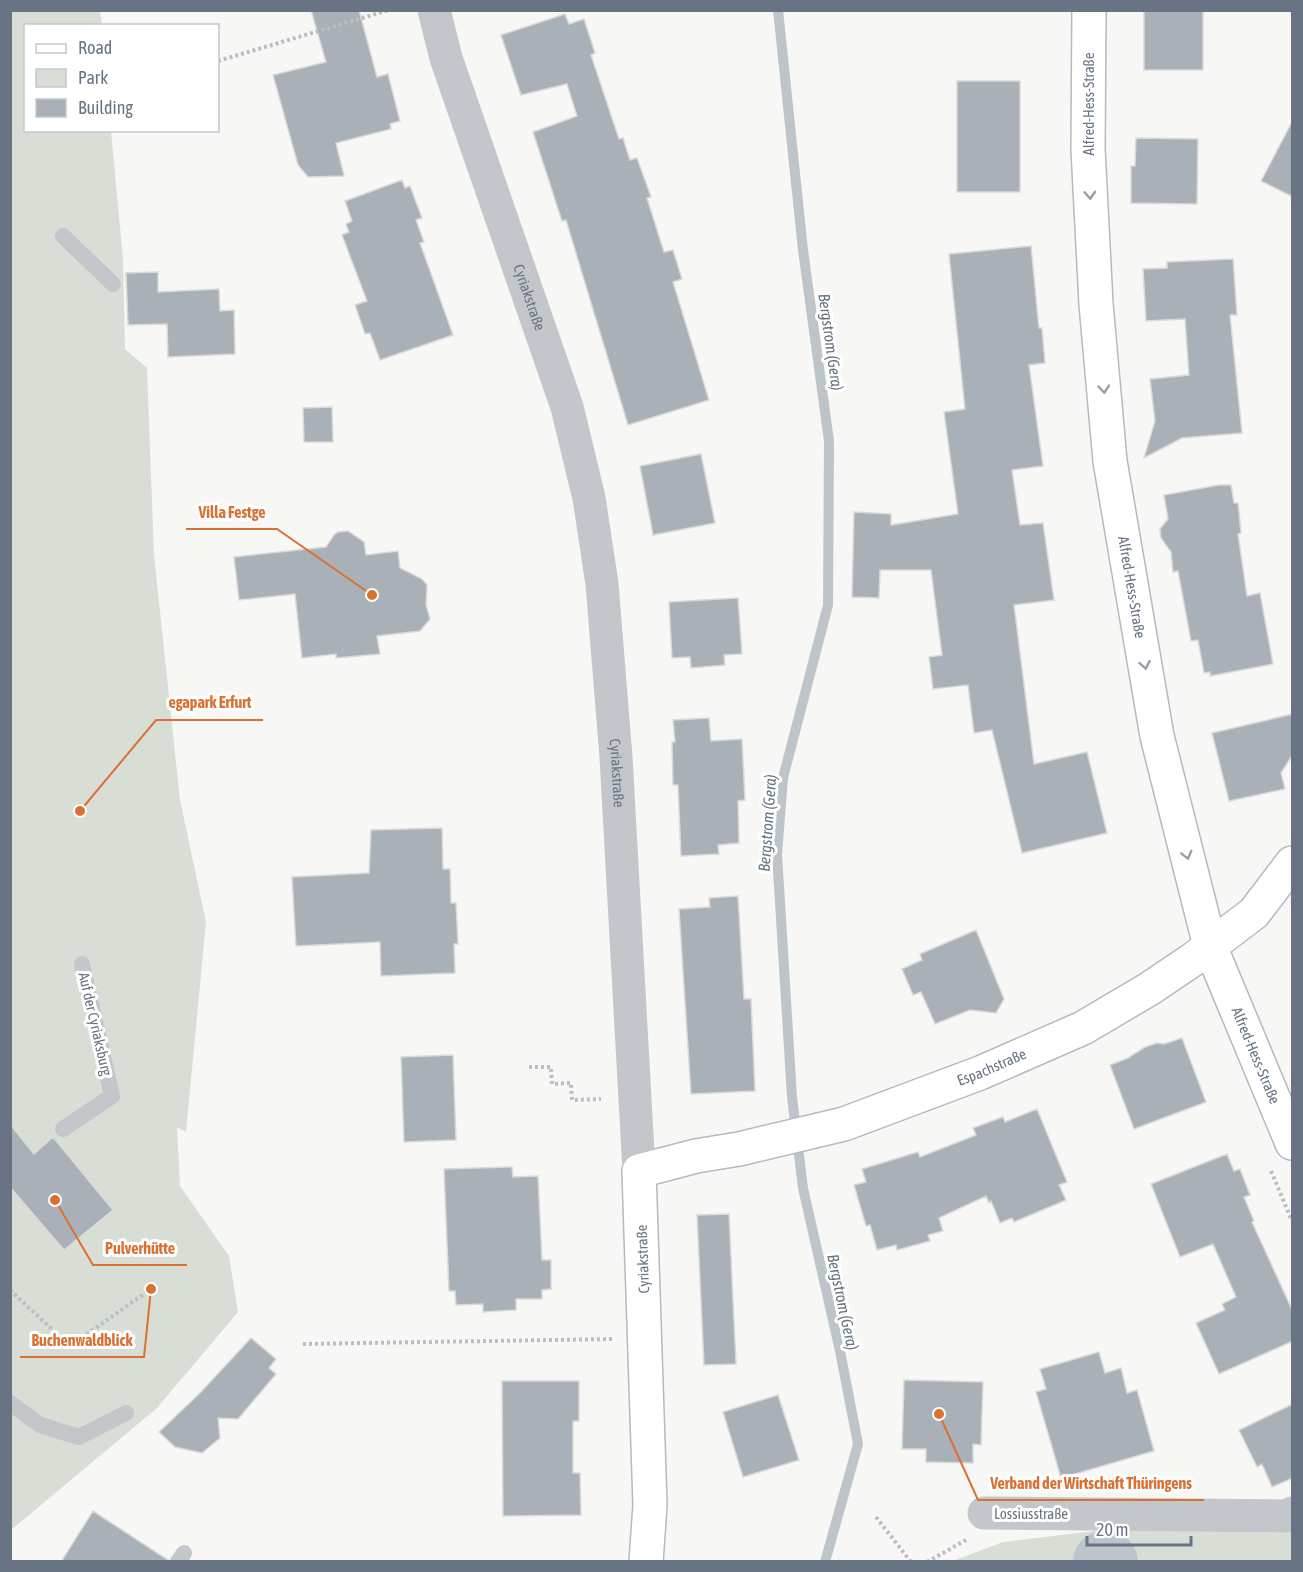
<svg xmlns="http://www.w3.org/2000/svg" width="1303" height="1572" font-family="'Asap Condensed',sans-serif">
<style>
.green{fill:#d8ded6}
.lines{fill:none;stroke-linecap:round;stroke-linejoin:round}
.stream{stroke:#bdc5cb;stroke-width:10}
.river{stroke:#bdc5cb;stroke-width:62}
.building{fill:#aab0b7;stroke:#d9d9d7;stroke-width:1.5}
.secondary-casing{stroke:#b6b9be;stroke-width:36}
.path{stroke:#bbbdc0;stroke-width:4;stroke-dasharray:3 3;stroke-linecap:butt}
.lane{stroke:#c3c6ca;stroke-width:16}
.street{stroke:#c3c6ca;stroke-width:33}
.secondary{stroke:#fff;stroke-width:33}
.oneway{stroke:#959ea9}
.labels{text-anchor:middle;stroke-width:6;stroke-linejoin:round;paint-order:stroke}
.street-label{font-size:15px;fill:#687484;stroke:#fff}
.water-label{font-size:16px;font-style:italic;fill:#64747f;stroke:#fff}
.leader{fill:none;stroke:#d97133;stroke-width:2}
.callout-dot{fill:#d97133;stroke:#fff;stroke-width:2}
.callout-label{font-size:16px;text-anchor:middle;font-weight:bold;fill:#d97133;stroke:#fff;stroke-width:6;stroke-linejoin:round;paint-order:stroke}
</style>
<rect width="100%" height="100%" fill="#f7f7f5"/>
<path class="green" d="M10 11H100L102 25 26 26V130L111 131 123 259 125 349 147 368 154 555 180 800 206 922 186 1132 177 1127 180 1186 229 1256 238 1312 157 1408 11 1530Z
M1292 1527V1561L950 1562 1003 1542 1094 1531Z"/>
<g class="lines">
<path class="stream" d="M778 10 803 250 829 441 828 605 783 778 777 854 792 1097 803 1188 840 1351 858 1444 825 1562"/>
<path class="river" d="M1104 1562H1107"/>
</g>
<path class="building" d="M311 10H359L377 77 388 74 400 121 390 124 391 129 336 143 344 176 308 177 298 165 273 75 326 62Z
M1144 10H1203V70H1144Z
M565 14 569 24 584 19 595 53 591 55 619 139 623 138 630 160 637 158 651 197 647 198 664 252 673 250 682 279 673 282 709 400 628 425 566 220 562 221 533 132 577 116 567 84 521 95 501 35Z
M957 81H1020V192H957Z
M1293 120V197L1261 181Z
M1136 138 1198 139 1197 204 1131 203V166H1135Z
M402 180 405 188 410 186 422 218 416 220 424 242 420 243 453 335 380 360 370 333 365 334 355 305 367 301 342 235 349 232 346 224 352 221 345 201Z
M1031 246 1039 328H1042L1045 363 1029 365 1043 466 1012 470 1020 525 1043 523 1054 600 1014 605 1034 764 1087 752 1107 833 1022 853 992 730 974 733 968 685 933 689 929 657 942 655 931 570H880L879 598 852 597 854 512 891 514V525L958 514 944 412 965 409 949 254Z
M1233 259 1237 315H1230L1242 433 1182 438 1144 458 1155 421 1150 379 1189 375 1185 319 1146 321 1143 269 1167 268V262Z
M158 272V292L219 289 220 311 234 310 235 354 168 357 167 324 128 325 126 273Z
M332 407 333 442H304L303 408Z
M701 454 715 523 653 535 640 466Z
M1219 485H1231L1234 503H1238L1241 533 1238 534 1247 596 1260 593 1273 664 1210 676V672L1204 673 1198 640 1191 641 1178 571 1173 572 1171 552 1161 538 1160 529 1168 519 1164 495Z
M348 531 364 542 366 555 398 551 400 568 422 579 427 585 426 605 430 619 420 631 377 636 380 654 336 658V654L302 658 295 594 239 600 234 557 326 547 334 535 338 532Z
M738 598 742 654 724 655 725 665 691 668 690 657 672 658 669 602Z
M1293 714V754L1281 773 1285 789 1229 801 1212 733Z
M709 718 711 741 742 739 745 800 738 801 739 843 718 845 719 854 681 856 678 785H673L672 742H675L673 720Z
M442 828 443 869H450L451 903H456L458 944H454L455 973 381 976 380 942 296 946 292 877 369 873 371 830Z
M738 896 744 999H751L755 1091 691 1094 679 909 710 907 709 898Z
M976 930 1004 999 996 1013 970 1010 935 1024 921 992 913 995 902 969 922 960 920 954Z
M1182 1038 1206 1102 1134 1129 1110 1065 1128 1058 1145 1047 1157 1043 1164 1044Z
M453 1055 456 1140 404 1142 401 1057Z
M1037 1109 1067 1182 1059 1185 1066 1200 1014 1222 1012 1218 1000 1223 991 1201 989 1203 986 1196 939 1218 943 1231 928 1235 930 1241 897 1250 896 1245 877 1250 870 1225 866 1226 854 1185 866 1182 862 1169 918 1152 920 1157 976 1135 973 1128 1003 1117 1005 1122Z
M10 1124 34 1154 53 1137 113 1210 64 1250 10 1187Z
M1227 1154 1234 1171 1240 1169 1250 1195 1244 1197 1254 1221 1252 1222 1293 1312V1341L1219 1374 1196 1323 1225 1310 1222 1304 1236 1297 1213 1244 1180 1257 1151 1184Z
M512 1167 513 1177 538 1176 542 1260H551V1289L542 1290V1299H516V1310L483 1312V1304L456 1305 455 1291H449L444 1169Z
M729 1214 736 1364 704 1365 697 1215Z
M251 1338 276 1359 269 1368 276 1374 238 1419 218 1418 220 1438 202 1453 175 1447 159 1432 200 1393Z
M1099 1352 1105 1373 1121 1368 1127 1393 1137 1390 1154 1451 1061 1478 1036 1392 1046 1389 1040 1369Z
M904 1380 983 1382 981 1445 973 1444V1463L926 1462V1449H902Z
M502 1381H579V1421H573V1473H580L581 1515 503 1516Z
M778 1395 799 1460 743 1477 723 1412Z
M1293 1404V1478L1272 1487 1262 1464 1257 1467 1239 1430Z
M93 1511 168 1560V1562H61Z"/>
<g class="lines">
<defs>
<g id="secondary">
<path id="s2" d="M1089 10 1088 149 1096 304 1110 461 1157 736 1210 946 1292 1143"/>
<path id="s3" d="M646 1562 650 1505 639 1171 696 1156 739 1149 844 1124 980 1073 1083 1028 1149 989 1192 960 1254 913 1292 863"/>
</g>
</defs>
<use href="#secondary" class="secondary-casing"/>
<path class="path" d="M218 61 389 10
M529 1067H551L552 1084 571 1083 572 1100 601 1099
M1271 1171 1292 1221
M10 1290 70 1346 151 1289
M303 1344 612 1339
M876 1517 911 1562
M927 1562 966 1540"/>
<path class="lane" d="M63 236 113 284
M63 1129 112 1096 82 964
M10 1403 40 1425 79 1437 126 1413
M178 1562 184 1553"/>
<g class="street">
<path id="s1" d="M434 10 446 58 567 407 589 498 602 584 616 757 639 1171"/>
<path d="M984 1513 1286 1516 1292 1513"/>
</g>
<use href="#secondary" class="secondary"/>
</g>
<defs><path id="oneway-chevron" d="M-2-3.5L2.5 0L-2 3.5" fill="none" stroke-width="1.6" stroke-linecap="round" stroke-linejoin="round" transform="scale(1.5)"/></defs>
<g class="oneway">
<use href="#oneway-chevron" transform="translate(1090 195) rotate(87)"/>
<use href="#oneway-chevron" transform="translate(1104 389) rotate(85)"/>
<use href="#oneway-chevron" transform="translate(1145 665) rotate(80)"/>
<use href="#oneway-chevron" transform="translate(1187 855) rotate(76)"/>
</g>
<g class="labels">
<g class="street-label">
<text transform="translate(1089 104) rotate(-90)" y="5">Alfred-Hess-Straße</text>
<text dy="5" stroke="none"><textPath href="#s1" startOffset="303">Cyriakstraße</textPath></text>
<text dy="5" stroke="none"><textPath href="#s2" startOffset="580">Alfred-Hess-Straße</textPath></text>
<text dy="5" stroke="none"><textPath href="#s1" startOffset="789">Cyriakstraße</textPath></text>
<text transform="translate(95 1024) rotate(77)" y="5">Auf der Cyriaksburg</text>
<text dy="5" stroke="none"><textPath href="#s2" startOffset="1066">Alfred-Hess-Straße</textPath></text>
<text dy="5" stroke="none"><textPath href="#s3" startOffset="760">Espachstraße</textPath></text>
<text transform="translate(643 1259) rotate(-92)" y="5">Cyriakstraße</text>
<text x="1031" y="1519">Lossiusstraße</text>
</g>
<g class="water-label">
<text transform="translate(831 342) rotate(82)" y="6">Bergstrom (Gera)</text>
<text transform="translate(767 823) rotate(-86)" y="6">Bergstrom (Gera)</text>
<text transform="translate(843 1302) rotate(78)" y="6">Bergstrom (Gera)</text>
</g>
</g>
<path class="leader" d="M372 595L277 529H186M80 811L156 720H263M55 1200L93 1265H187M151 1289L144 1357H20M939 1414L978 1500H1204"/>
<g class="callout-dot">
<circle cx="372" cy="595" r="6"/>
<circle cx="80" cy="811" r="6"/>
<circle cx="55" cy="1200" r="6"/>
<circle cx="151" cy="1289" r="6"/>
<circle cx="939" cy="1414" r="6"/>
</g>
<g class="callout-label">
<text x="232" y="518">Villa Festge</text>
<text x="210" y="708">egapark Erfurt</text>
<text x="140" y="1254">Pulverhütte</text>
<text x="82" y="1346">Buchenwaldblick</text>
<text x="1091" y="1489">Verband der Wirtschaft Thüringens</text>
</g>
<rect width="1303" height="1572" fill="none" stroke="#687484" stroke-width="24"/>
<rect x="24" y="24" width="195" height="108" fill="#ffffff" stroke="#c3c7ce" stroke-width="1.5"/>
<rect x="36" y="44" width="30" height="9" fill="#ffffff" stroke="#c3c7ce" stroke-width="1.5"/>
<text x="78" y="54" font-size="18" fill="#687484">Road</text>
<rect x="36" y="69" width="30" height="18" fill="#d8ded6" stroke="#c3c7ce" stroke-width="1.5"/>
<text x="78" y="84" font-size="18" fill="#687484">Park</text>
<rect x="36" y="99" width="30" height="18" fill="#aab0b7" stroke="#c3c7ce" stroke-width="1.5"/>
<text x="78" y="114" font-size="18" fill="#687484">Building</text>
<path d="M1087 1536v9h104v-9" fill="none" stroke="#687484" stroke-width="3"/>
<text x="1096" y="1536" font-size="18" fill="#687484" stroke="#ffffff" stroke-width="4.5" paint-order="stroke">20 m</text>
</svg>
